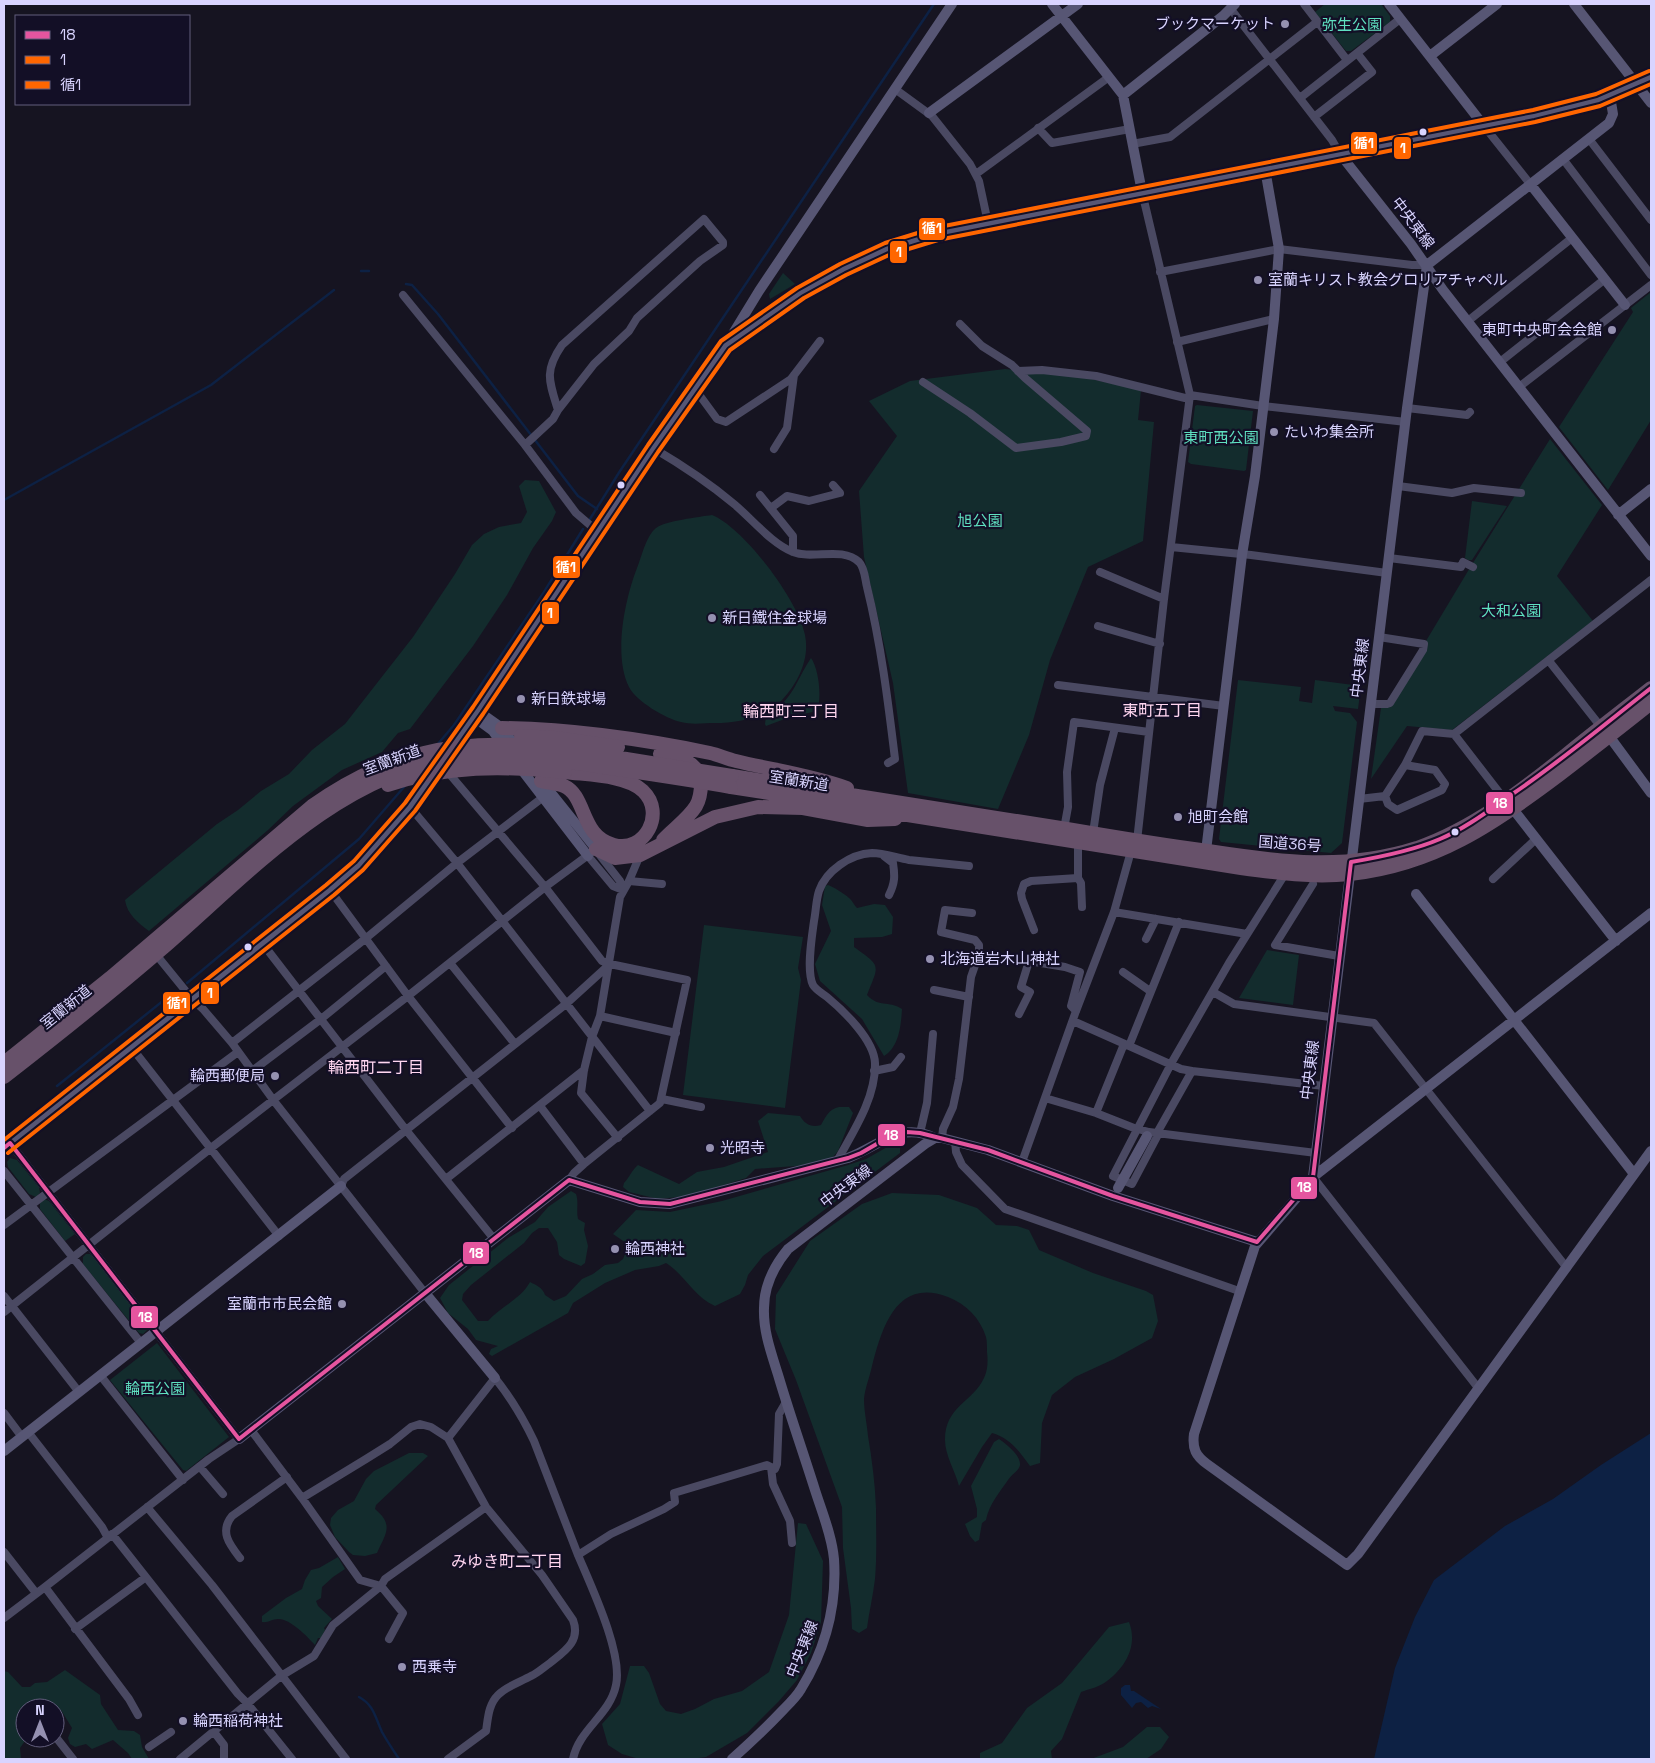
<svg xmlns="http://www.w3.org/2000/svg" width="1655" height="1763" font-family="'Space Grotesk','Noto Sans JP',sans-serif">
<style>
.green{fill:#132c2d}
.water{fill:#0d2144}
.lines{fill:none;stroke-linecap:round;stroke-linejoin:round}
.stream{stroke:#0d2144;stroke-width:2.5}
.street{stroke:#4a4962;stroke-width:8}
.secondary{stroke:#575674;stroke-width:10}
.highway{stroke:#67516a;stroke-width:14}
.secondary-bridge{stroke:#575674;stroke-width:10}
.highway-bridge{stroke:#67516a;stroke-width:14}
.bus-1-casing{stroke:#130f26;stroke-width:8}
.bus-2-casing{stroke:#130f26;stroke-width:8}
.bus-3-casing{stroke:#130f26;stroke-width:8}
.bus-1{stroke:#e5559f;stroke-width:4}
.bus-2{stroke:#f60;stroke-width:4}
.bus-3{stroke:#f60;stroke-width:4}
.poi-dot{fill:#9591b1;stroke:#130f26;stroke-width:2}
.bus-dot{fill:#d9d4ff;stroke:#130f26;stroke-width:2}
.labels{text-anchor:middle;stroke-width:4.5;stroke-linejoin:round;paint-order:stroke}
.poi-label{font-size:15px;fill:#d9d4ff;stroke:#130f26;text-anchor:start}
.park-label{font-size:15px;fill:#5fe0c0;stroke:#130f26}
.street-label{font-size:15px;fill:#d9d4ff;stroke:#130f26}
.neighbourhood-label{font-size:16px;fill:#ffd6f0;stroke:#130f26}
.line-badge{stroke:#130f26;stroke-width:2}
.badge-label{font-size:14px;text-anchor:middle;font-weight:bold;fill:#fff}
</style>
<rect width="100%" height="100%" fill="#161421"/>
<path class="green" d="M1325 4H1381L1390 16V22L1351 51H1346L1315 12Z
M783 273 795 284 770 299 769 294Z
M1651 292V420L1608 490 1559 427 1633 312 1631 308Z
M1005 369 1082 377 1141 390 1138 420 1154 422 1143 541 1088 567 1050 660 1029 735 998 809 908 793 893 683 864 557 859 491 897 436 869 401 910 381Z
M1197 405 1253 411 1246 470 1244 471 1191 464 1188 462 1195 406Z
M1550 439 1602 505 1557 576 1593 621 1452 730 1407 726 1371 779 1381 708 1387 707 1426 651V641L1468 571Z
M525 480 539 481 556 512 552 521 533 548 507 595 473 646 410 729 398 733 382 752 342 770 293 806 268 830 149 931C138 923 127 914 125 900L217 824 238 810 261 791 289 774 312 750 345 724 413 637 455 574 472 545 484 534 499 527 521 523 527 512 519 486Z
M1472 501 1507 506 1472 560H1468L1465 558Z
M712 515C744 528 798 600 805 635 810 659 798 683 782 700 764 718 739 723 715 723 704 723 692 725 681 722 666 719 636 701 629 687 613 655 625 599 637 568 642 556 646 536 656 528 665 521 699 517 712 515Z
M811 658C819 669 822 699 817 711L790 717 766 726 765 724 766 716C794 699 794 684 811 658Z
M1238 680 1301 687 1299 701 1312 703 1315 680 1361 686 1358 709 1333 706 1335 711 1350 713 1357 722 1342 843 1331 853 1221 842 1219 839Z
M828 885C832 886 845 894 849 898 852 900 854 905 857 908L874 904 885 905 893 917 892 934 882 937 854 938V947C882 967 879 964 867 995 879 1008 888 1000 902 1009 901 1026 899 1047 884 1056L862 1019 820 981 815 964 831 931 822 905 825 886Z
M704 925 803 937 798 968 801 980 785 1108 683 1095Z
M1267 950 1299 955 1293 1005 1239 998Z
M839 1107H849L853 1113 838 1151 832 1158 809 1165 755 1169 746 1178 689 1196 658 1199 629 1192 623 1187 624 1183C629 1178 632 1170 638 1165L679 1184 697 1172 724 1167 768 1152 758 1121 768 1113 800 1116C805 1124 811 1128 821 1125 826 1116 829 1109 839 1107Z
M889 1146 900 1147V1153L763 1256 748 1275 745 1285 740 1294 715 1306C694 1297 685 1275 666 1263L659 1266 635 1270 605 1283 573 1303 568 1313 492 1356 489 1354 491 1349 498 1346 476 1340 468 1329 448 1313 440 1298 449 1285 508 1238 535 1222 548 1207 571 1191 576 1194C579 1203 576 1210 578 1219L585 1223 584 1230 588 1246 585 1263 581 1266 564 1259 559 1255 557 1242 548 1228H539L532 1233 524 1243 471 1285 463 1294 462 1300 478 1321H488C500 1307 521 1299 530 1282 536 1285 543 1288 545 1295L554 1301 566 1296 582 1279 593 1274 605 1265 618 1263 623 1259 629 1245 613 1234 636 1210 670 1212 722 1201 848 1165 866 1159Z
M10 1158 17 1160 39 1187 40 1193 36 1197 29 1194 8 1167 7 1162Z
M892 1193 939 1195 977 1208 996 1225 1017 1226 1029 1230 1039 1250 1093 1273 1146 1291 1153 1295 1158 1321 1152 1338 1114 1359 1075 1377 1052 1395 1042 1423 1040 1463 1030 1466C1019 1451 1010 1438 992 1433L982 1447 959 1486C955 1471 945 1455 945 1440 945 1406 973 1402 984 1378 988 1370 988 1360 987 1352 987 1347 987 1341 986 1337 980 1318 966 1304 948 1297 897 1277 882 1327 872 1366 870 1376 865 1388 864 1399 864 1411 867 1424 868 1436 872 1460 875 1483 876 1508 876 1531 877 1556 875 1579 873 1596 869 1612 867 1628L859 1633 852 1629 851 1608 843 1548 842 1507 796 1380 775 1329 776 1295 810 1241 862 1204Z
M44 1199 49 1201 75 1234 65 1241 40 1209V1203Z
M86 1254H90L93 1256 148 1327V1329L143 1334 139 1333 83 1264V1257Z
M157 1343 229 1437 186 1471 183 1470 110 1380Z
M999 1439C1006 1444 1021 1455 1020 1465 1019 1471 1011 1475 1008 1480 1000 1492 989 1504 986 1520L982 1523 979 1540 975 1542 970 1536 965 1524 977 1517V1509L971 1486 994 1442Z
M409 1453H423L428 1456 376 1505 375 1509C394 1525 386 1533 377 1553L365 1556 353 1555 349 1552 335 1537 330 1525 331 1518 338 1510 354 1501 366 1479 374 1471Z
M798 1523 806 1524 823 1561 821 1622 811 1653 797 1680 779 1701 747 1733 706 1757 691 1759H639L622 1754 608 1745 602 1724 620 1704 630 1666H644L649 1673 660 1704 666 1711 681 1714 695 1709 714 1699 742 1691 769 1672 789 1615Z
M338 1557 345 1569 333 1577 322 1587 321 1598 316 1601 318 1606 332 1619 324 1628 325 1630 321 1638H318L315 1645C307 1636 289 1618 278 1619 272 1619 268 1623 262 1622V1616L286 1598 302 1589 305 1580 311 1570 319 1568Z
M1129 1622C1138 1645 1126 1667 1107 1681 1100 1687 1089 1689 1081 1692L1062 1739 1051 1751 1052 1759H980V1753L1002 1743 1027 1708 1062 1683 1109 1627Z
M65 1670 100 1695 101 1704 118 1730 134 1731 140 1735 142 1747 149 1759H132L128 1753 113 1740 92 1749 86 1744 75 1747 70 1744 68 1738 72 1728 61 1710 55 1714V1708H25V1738H27L20 1748 21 1759H4V1671L8 1672 22 1687H30L35 1683 47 1682Z
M1147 1727H1160L1169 1737 1161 1749 1146 1759H1091L1123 1747Z"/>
<path class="water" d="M1651 1433V1759H1374L1395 1668 1415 1617 1434 1580 1505 1526 1553 1499 1601 1465Z
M1125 1685H1130L1131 1691H1134L1161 1709 1152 1706 1148 1708 1141 1702 1136 1703 1132 1708 1121 1695V1688Z"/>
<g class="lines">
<path class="stream" d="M361 271H369
M406 284 412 285 438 314 578 496 597 509
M4 500 211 385 334 290
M590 519 620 471 934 4
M437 745 454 725 544 592 583 529
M187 983 359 839 404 787
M57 1086 174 992
M359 1697C374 1705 375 1717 382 1732 387 1741 393 1750 399 1759"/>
<path class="street" d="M1304 4 1347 60
M1230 8 1332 140 1340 154
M895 89 932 116 970 164 979 181 988 223
M1300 98 1400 19
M1314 117 1372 72 1357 53
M1484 126 1531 185
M1038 128 1052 143 1130 129
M1589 139 1651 220
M1132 144 1170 137 1317 22
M1563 159 1651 275
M976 174 1109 77
M1160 272 1279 249 1412 265H1427
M403 295 525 445 576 513 598 532
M1468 321 1572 238
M1177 342 1274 319
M1500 362 1605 279
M1018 371 1042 370 1096 376 1185 398 1190 395 1263 406 1406 422
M923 382 970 413 1016 448 1061 442 1086 436 1087 431 1025 378 1012 365 982 346 960 324
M1519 387 1651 285
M695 389 717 419 726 422 791 379 820 341
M1407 408 1467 415 1470 412
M525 445 553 419 558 410C549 381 544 371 562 345L704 219 723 242V245L700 261 637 318 629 331 594 364 558 410
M653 448C682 465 709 483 734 504 752 519 772 544 793 552 813 560 842 546 859 562 865 568 865 580 867 587 881 644 888 701 895 759L888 763
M774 449 787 428 794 375
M1398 486 1452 493 1474 488 1521 493
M760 495 793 536V552
M771 508 787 496 809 501 840 493 833 485
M1171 547 1251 555 1387 573
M1389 558 1461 567 1463 562 1473 567
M1100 572 1164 599
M1098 626 1160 644
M1549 661 1601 727
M1058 685 1224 706
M1371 704H1387L1390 703 1423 650 1424 644 1379 637
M1454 734 1505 800
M447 771 545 887 602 961 610 964 687 980 660 1103 584 1164 574 1173 569 1180
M1385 796 1388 804 1397 810 1442 790 1445 784 1435 770 1405 765
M1359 799 1385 796 1405 765 1422 731 1454 734 1651 580
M410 807 457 863 650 1111
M1064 829 1068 807 1067 772 1074 722 1149 732
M1093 833 1100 785 1115 728
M1137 841 1164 599 1190 395 1142 192
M1078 842V878L1081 883 1082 907
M599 854 620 881 623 890
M588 856 613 886 623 890
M884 856 893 863C895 876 895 883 889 895
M1493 879 1536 839
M629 881 662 884
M1313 884 1275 945 1339 956
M330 890 408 996 512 1128
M1114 912 1247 934
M1034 930 1022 899 1021 893 1024 884 1031 881 1078 878
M1146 939 1156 919
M263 944 406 1130 494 1239
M154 952 193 1000 203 1009 232 1043 274 1101 425 1293
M450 963 515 1044
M1123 972 1150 991
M934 990 969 997
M1213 992 1234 1004 1374 1023 1567 1268
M1019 1014 1030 992 1021 987 1029 961 1065 967 1080 972 1071 1006 1076 1011
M600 1016 676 1033
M1073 1021 1181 1069 1192 1071
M232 1043 365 939 457 863 546 795
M1129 1046 1179 922
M132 1048 279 1236
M252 1071 321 1019 386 966
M874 1071 893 1067 901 1057
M1045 1098 1096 1113 1134 1128 1149 1132 1316 1153
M662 1099 701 1107
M540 1106 584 1164
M1096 1113 1124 1044
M920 1133 927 1103 933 1034
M1157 1133 1192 1071 1324 1086
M1159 1133 1132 1184 1113 1176 1172 1062 1229 963 1285 874
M618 1138 581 1093 584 1070 592 1037 600 1016 620 897 629 881 640 855
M942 1138 943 1129 953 1107 959 1079 971 977 979 954V945L975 940 941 932 945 910 972 913
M955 1141 956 1152 962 1165 1005 1209 1239 1291
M10 1143 239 1439 209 1459 45 1587
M837 1161C853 1132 876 1098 875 1063 874 1040 844 1011 827 997 822 993 816 990 813 985 806 971 812 936 814 921 816 911 816 900 819 891 826 871 850 854 872 853 884 853 897 858 909 860 929 862 949 864 969 866
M1022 1162 1076 1011 1114 912 1131 851
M4 1171 141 1343
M1313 1177 1479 1389
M446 1179 584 1070
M341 1186 344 1179 566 1004 610 964
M4 1225 238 1052
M4 1296 79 1392
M4 1312 211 1148 408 996 545 887 591 853
M100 1375 183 1480
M4 1413 22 1437
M251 1430 302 1498 360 1580 381 1586 403 1613 389 1639
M28 1432 102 1527 108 1538
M448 1438 495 1378C511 1398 523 1418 534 1441 549 1479 563 1517 578 1555 591 1586 623 1653 616 1685 610 1715 579 1729 573 1759
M200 1467 223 1494
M771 1467 773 1484 790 1521 792 1543
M302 1498 366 1459 390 1444 411 1427 420 1424 431 1427 448 1438 486 1507 542 1575 573 1620C581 1641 565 1651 550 1663 544 1667 538 1673 531 1676 520 1682 507 1686 498 1695 488 1705 488 1719 486 1731L448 1759
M147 1507 212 1585 346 1759
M112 1534 238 1694 247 1703 292 1759
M4 1552 36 1593
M578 1555 611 1534 664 1509 675 1502 674 1493 767 1465 775 1469 777 1464 779 1414 786 1402
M240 1558C230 1545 219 1532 232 1516L287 1477
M4 1618 45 1587 129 1699 138 1715
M75 1629 146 1577
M214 1732 224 1745V1759
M55 1736 73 1759
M149 1747 171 1732
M180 1759 281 1676 314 1656 333 1625 381 1586 385 1579 486 1507"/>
<path class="secondary" d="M1052 4 1123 95 1142 192
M1389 4 1484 126
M1574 4 1651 103
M1430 56 1497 4
M1123 95 1223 16 1235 4
M929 113 1078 4
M1340 154 1411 244 1443 290 1651 556
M1531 185 1625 305
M1427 265 1407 408 1313 1177 1311 1181 1255 1246 1194 1434C1192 1449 1196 1456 1207 1464L1347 1565 1358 1554 1651 1151
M1427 265 1609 123 1613 114 1610 96
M729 343C758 323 786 302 815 284 858 259 903 242 951 230L1534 116 1598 100 1651 77
M1618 515 1651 489
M478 711 502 728 517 748
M474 717 493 731 505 748
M1609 736 1651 793
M449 752 653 448 726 345 759 291 952 4
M518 765 588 856
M540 779 596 849
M1513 809 1616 941
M1206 851 1242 555 1255 476 1274 319 1279 249 1265 169
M1416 894 1634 1174
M4 1148 330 890C370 855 404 816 435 772
M1313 1177 1651 913
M425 1293 495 1378
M239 1439 569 1180 640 1202 670 1204 848 1158C880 1146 899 1121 935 1138
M4 1451 341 1186
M732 1759C750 1743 767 1727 784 1709 790 1703 797 1696 801 1689 825 1650 837 1605 834 1559 832 1536 822 1512 815 1490 803 1452 790 1415 779 1378 772 1355 763 1332 764 1308 764 1286 774 1266 788 1249L925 1144 935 1138H942L988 1150 1113 1196 1257 1242"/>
<path class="highway" d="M502 728C572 729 642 739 710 753 719 755 727 759 736 761 773 770 811 775 847 788
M660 754C679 757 699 761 701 783 701 791 700 799 696 806 688 819 673 829 663 840
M732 776C843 794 955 811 1067 829 1114 837 1161 845 1208 851 1280 862 1345 871 1417 848 1472 829 1521 791 1566 755 1594 732 1623 710 1651 688
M541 781C548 783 557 783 564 786 587 796 580 837 614 845 645 853 666 813 643 791 627 775 587 775 565 772
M731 787 1241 868C1277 873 1313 878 1350 874 1434 865 1494 824 1559 775 1590 751 1621 727 1651 703
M596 849 615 858 640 855 715 817 758 807 803 808 868 820 895 819"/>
<path class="secondary-bridge" d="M1118 1188 1147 1136"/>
<path class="highway-bridge" d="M521 736 555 738 618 747
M388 785C446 765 505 766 565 772
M4 1063 110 978 312 806C346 782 383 763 424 753 489 737 555 747 620 758 657 764 694 770 732 776
M4 1077C58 1035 112 992 164 947 247 875 338 775 451 759 504 752 558 760 610 768 650 774 691 780 731 787"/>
<defs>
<path id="bus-1" d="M4 1148 10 1143 239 1439 569 1180 640 1202 670 1204 848 1158 861 1153 894 1134 907 1132 920 1133 988 1150 1113 1196 1257 1242 1313 1177 1351 862C1381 857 1412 851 1440 839 1466 828 1488 811 1511 795 1560 762 1605 724 1651 688"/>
<path id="bus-2" d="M8 1153 334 895 363 870 415 811 483 714 658 452 730 350 804 298 846 275 889 255 938 240 1535 122 1600 106 1651 84"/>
<path id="bus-3" d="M4 1140 326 885 354 861 405 803 473 707 648 445 721 341 797 288 840 264 885 243 934 228 1533 110 1596 94 1649 71"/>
</defs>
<use href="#bus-1" class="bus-1-casing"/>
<use href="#bus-2" class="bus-2-casing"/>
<use href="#bus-3" class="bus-3-casing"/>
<use href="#bus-1" class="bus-1"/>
<use href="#bus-2" class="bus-2"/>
<use href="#bus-3" class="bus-3"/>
</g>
<g class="poi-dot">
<circle cx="1285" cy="24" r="5"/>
<circle cx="1258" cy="280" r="5"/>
<circle cx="1612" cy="330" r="5"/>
<circle cx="1274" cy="432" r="5"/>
<circle cx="712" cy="618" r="5"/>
<circle cx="521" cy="699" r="5"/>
<circle cx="1178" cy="817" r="5"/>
<circle cx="930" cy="959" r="5"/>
<circle cx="275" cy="1076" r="5"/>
<circle cx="710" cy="1148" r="5"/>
<circle cx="615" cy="1249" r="5"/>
<circle cx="342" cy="1304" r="5"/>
<circle cx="402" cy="1667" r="5"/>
<circle cx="183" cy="1721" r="5"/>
</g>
<g class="bus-dot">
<circle cx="1423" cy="132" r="4.5"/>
<circle cx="621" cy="485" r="4.5"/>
<circle cx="1455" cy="832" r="4.5"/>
<circle cx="248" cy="947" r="4.5"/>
</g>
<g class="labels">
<g class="poi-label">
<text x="1275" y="29" text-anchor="end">ブックマーケット</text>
<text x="1268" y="285">室蘭キリスト教会グロリアチャペル</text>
<text x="1602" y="335" text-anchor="end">東町中央町会会館</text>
<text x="1284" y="437">たいわ集会所</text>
<text x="722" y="623">新日鐵住金球場</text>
<text x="531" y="704">新日鉄球場</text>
<text x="1188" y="822">旭町会館</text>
<text x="940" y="964">北海道岩木山神社</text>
<text x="265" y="1081" text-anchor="end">輪西郵便局</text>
<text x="720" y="1153">光昭寺</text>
<text x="625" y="1254">輪西神社</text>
<text x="332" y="1309" text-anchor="end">室蘭市市民会館</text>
<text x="412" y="1672">西乗寺</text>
<text x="193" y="1726">輪西稲荷神社</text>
</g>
<g class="park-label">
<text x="1352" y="30">弥生公園</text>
<text x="1221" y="443">東町西公園</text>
<text x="980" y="526">旭公園</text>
<text x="1511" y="616">大和公園</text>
<text x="155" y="1394">輪西公園</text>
</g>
<g class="street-label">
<text transform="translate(1413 223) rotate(53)" y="5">中央東線</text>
<text transform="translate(1360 668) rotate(-83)" y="5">中央東線</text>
<text transform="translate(392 760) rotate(-20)" y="5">室蘭新道</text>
<text transform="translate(799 781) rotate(9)" y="5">室蘭新道</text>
<text transform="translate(1290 844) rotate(4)" y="5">国道36号</text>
<text transform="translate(66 1007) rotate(-39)" y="5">室蘭新道</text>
<text transform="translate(1310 1070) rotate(-83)" y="5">中央東線</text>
<text transform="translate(846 1186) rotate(-37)" y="5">中央東線</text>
<text transform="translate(802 1649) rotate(-68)" y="5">中央東線</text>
</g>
<g class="neighbourhood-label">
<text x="1162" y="716">東町五丁目</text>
<text x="791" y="717">輪西町三丁目</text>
<text x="376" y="1073">輪西町二丁目</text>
<text x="507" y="1567">みゆき町二丁目</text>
</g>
</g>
<g class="line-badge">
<rect x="1350" y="131" width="28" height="24" rx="5" fill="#f60"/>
<rect x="1393" y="136" width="19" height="24" rx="5" fill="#f60"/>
<rect x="918" y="217" width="28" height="24" rx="5" fill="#f60"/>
<rect x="889" y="240" width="19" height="24" rx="5" fill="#f60"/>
<rect x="552" y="555" width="29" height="24" rx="5" fill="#f60"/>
<rect x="541" y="601" width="19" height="24" rx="5" fill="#f60"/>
<rect x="1485" y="791" width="29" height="24" rx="5" fill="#e5559f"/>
<rect x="200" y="981" width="20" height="24" rx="5" fill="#f60"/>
<rect x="162" y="991" width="29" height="24" rx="5" fill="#f60"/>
<rect x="877" y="1123" width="29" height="24" rx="5" fill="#e5559f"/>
<rect x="1290" y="1176" width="28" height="24" rx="5" fill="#e5559f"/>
<rect x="462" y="1241" width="28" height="24" rx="5" fill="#e5559f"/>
<rect x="130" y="1305" width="29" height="24" rx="5" fill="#e5559f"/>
</g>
<g class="badge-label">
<text x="1364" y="148">循1</text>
<text x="1403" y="153">1</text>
<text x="932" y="233">循1</text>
<text x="899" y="257">1</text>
<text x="566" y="572">循1</text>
<text x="550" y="618">1</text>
<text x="1500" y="808">18</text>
<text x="210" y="998">1</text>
<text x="177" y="1008">循1</text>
<text x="891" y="1140">18</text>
<text x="1304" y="1192">18</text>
<text x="476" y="1258">18</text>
<text x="145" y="1322">18</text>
</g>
<rect width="1655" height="1763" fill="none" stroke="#d9d4ff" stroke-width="10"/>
<rect x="15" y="15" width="175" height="90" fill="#130f26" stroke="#625e7d"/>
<rect x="25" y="31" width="25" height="8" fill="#e5559f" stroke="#625e7d"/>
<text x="60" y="40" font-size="15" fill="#d9d4ff">18</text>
<rect x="25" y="56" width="25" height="8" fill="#ff6600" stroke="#625e7d"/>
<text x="60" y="65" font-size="15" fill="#d9d4ff">1</text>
<rect x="25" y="81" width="25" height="8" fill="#ff6600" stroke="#625e7d"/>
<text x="60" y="90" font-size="15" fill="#d9d4ff">循1</text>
<g transform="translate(40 1723)"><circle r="24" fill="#130f26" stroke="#625e7d"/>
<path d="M0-4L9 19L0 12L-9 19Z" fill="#9591b1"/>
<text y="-8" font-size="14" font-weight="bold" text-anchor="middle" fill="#d9d4ff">N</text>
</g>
</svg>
